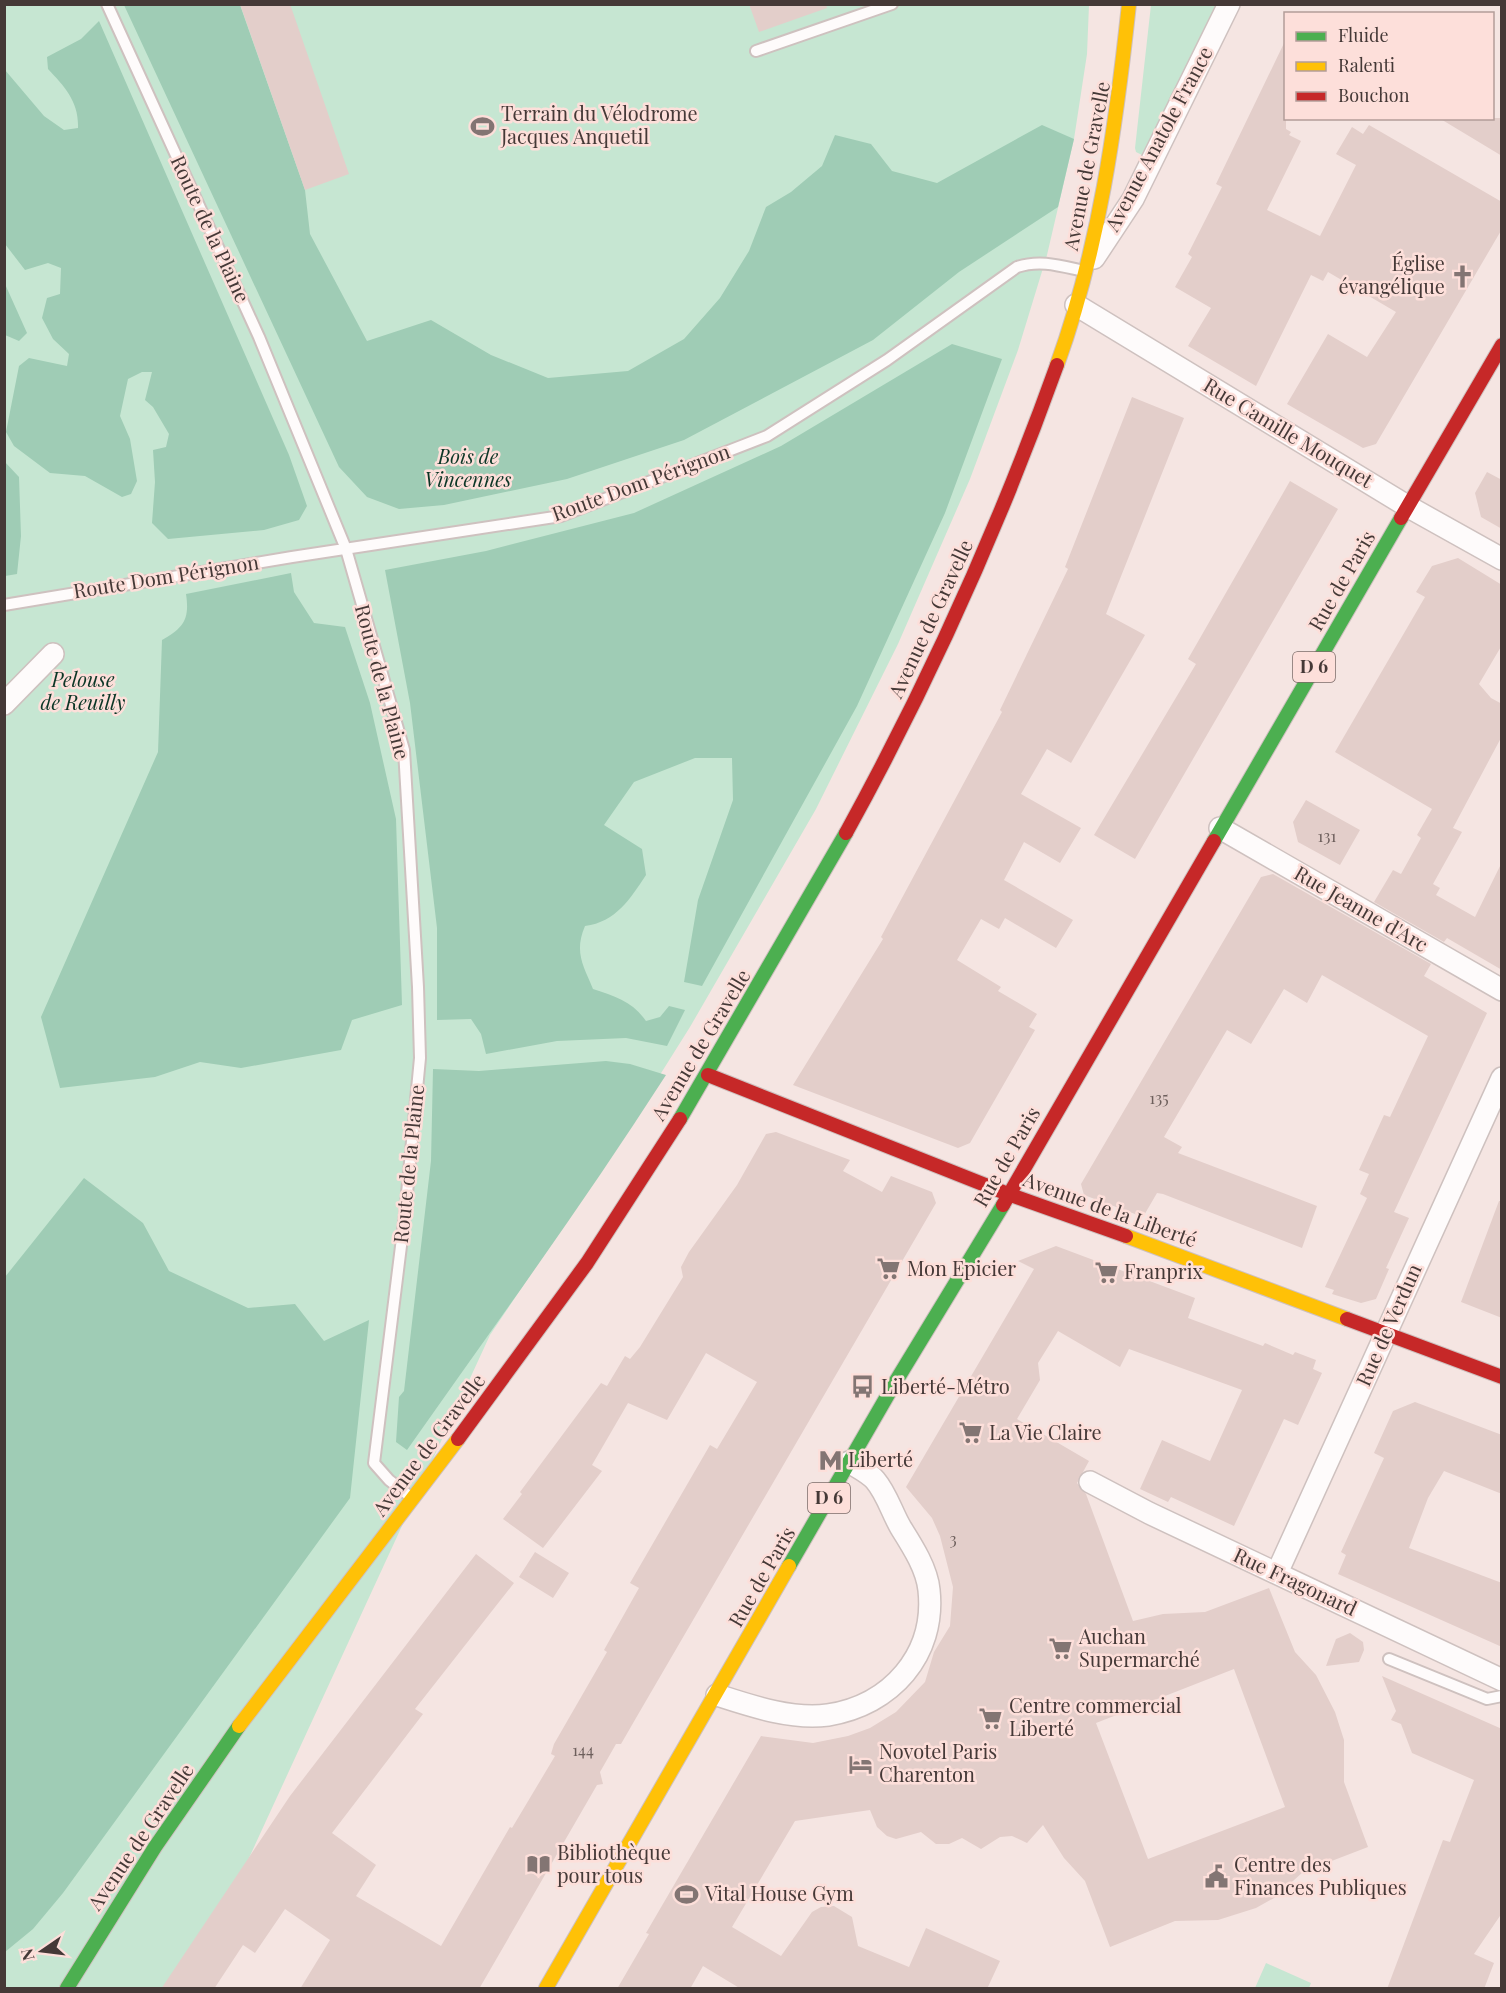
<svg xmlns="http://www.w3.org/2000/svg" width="1506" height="1993" font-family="'Playfair Display',serif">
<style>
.green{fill:#c6e6d2}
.forest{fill:#9fccb5}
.building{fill:#e3ceca;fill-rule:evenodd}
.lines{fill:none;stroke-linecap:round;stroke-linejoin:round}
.lane-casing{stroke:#cec1bf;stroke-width:14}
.street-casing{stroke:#cec1bf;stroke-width:24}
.fast-casing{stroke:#cec1bf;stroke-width:16}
.slow-casing{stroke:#cec1bf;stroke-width:16}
.jam-casing{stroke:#cec1bf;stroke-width:16}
.lane{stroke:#fefbfb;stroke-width:10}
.street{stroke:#fefbfb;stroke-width:21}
.fast{stroke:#4caf50;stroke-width:14}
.slow{stroke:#ffc107;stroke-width:14}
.jam{stroke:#c62828;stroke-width:14}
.labels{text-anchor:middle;stroke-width:5;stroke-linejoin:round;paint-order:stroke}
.number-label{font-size:16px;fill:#6d5f5c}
.shield{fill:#fddfda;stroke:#7c6b68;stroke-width:1.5}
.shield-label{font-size:18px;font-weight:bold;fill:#453937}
.poi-label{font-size:20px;fill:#453937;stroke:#fddfda;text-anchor:start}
.street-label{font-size:20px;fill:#453937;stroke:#fddfda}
.park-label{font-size:20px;font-style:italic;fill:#0b3626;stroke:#fddfda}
</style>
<rect width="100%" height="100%" fill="#f5e5e2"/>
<path class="green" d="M5 5H1089L1087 54 1074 139 1047 255 1018 350 970 479 898 644 816 809 690 1027 592 1183 490 1335 189 1988H5Z
M1151 5H1218L1142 155 1136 152 1135 148Z
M1266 1963 1311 1983 1309 1988H1255Z"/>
<path class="forest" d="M124 5H240L305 190 310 234 367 341 431 320 491 355 548 378 628 371 684 339 720 298 749 251 766 207 791 192 822 166 835 135 871 144 892 171 937 183 1042 125 1074 139 1058 207 959 272 873 340 684 440 567 479 444 505 399 509 367 497 339 467Z
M99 21 289 455 307 506 299 520 264 530 168 539 152 523 155 482 153 450 166 447 169 434 153 407 145 400 152 372H142L128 379 120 416 130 439 137 481 131 494 122 497 85 476 50 473 14 446 6 432 19 366 29 358 67 366 69 354 53 339 42 318 47 298 60 294 61 268 48 263 25 270 5 244V70L44 116 64 130 78 128C79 102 65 87 48 69L47 57 81 39Z
M5 284 27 333 19 341 5 335Z
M952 344 1002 359 945 513 857 706 702 986 684 982 698 900 733 800 732 758H695L634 782 604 825 642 849 646 875C630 899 616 922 585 926 574 952 583 965 593 989 615 996 633 1002 646 1021L660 1017 669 1006 685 1010 667 1046 626 1038 557 1041 486 1054 481 1034 471 1019 437 1020V928L410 703 385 570 486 551 634 513 781 446Z
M4 461 19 477 21 536 17 574 5 576Z
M291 573 294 592 314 623 345 627 370 703 396 819 402 1005 352 1020 341 1050 241 1068 200 1062 155 1077 60 1088 41 1017 158 752 162 640C183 628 190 620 186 594Z
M606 1061 630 1064 666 1075C584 1203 495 1325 407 1450L396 1442 399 1397 404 1391 431 1161 433 1069 479 1071Z
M84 1178 143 1223 169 1271 248 1308 295 1304 324 1341 369 1320 350 1498 63 1893 33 1929 5 1952V1277Z"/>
<path class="building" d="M240 4H290L349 174 305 190Z
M749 4H826L827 8 759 32Z
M1286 39V129L1291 132 1289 135 1301 141 1267 210 1320 236 1356 165 1336 154 1352 127 1363 134 1369 125 1502 202V229L1376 444 1363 448 1287 404 1328 334 1367 357 1396 312 1328 272 1323 281 1311 275 1256 386 1188 346 1211 308 1175 287 1192 257 1188 254 1222 187 1216 184Z
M1439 118H1502V156Z
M1132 397 1184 418 1106 614 1145 635 1071 763 1047 749 1021 794 1081 828 1060 863 1024 842 1004 880 1073 920 1056 948 1005 918 999 929 981 919 957 960 1001 987 998 991 1037 1014 1029 1027 1035 1030 970 1143 958 1148 793 1085 883 939 881 937 1002 712 1000 710 1068 569 1065 567Z
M1487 472 1502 480V529L1481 517 1475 493Z
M1290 481 1338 509 1135 859 1094 835 1196 664 1188 659Z
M1458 558 1502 585V645L1479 684 1491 698 1502 704V736L1453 828 1462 832 1433 884 1440 888 1436 895 1475 917 1502 862V970L1447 938 1444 942 1374 902 1393 870 1401 874 1421 838 1417 835 1432 809 1335 752 1425 597 1416 592 1432 566Z
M1306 800 1360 830 1340 865 1298 842 1293 822Z
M1273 874 1431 964 1424 976 1487 1013 1394 1212 1409 1218 1386 1268 1389 1269 1376 1299 1361 1303 1332 1294 1334 1290 1325 1287 1367 1198 1360 1194 1369 1174 1359 1170 1384 1115 1390 1117 1428 1036 1322 975 1307 1003 1284 989 1251 1044 1227 1030 1164 1137 1182 1147 1178 1153 1317 1206 1302 1248 1163 1194 1157 1193 1143 1217 1084 1195 1081 1184 1261 877Z
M776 1132 850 1160 843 1171 882 1192 891 1176 932 1192 936 1203 636 1718 621 1744H616L600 1772 603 1784 597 1785 479 1989H300L330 1940 285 1909 255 1953 243 1945 214 1989H161L290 1796 476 1554 514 1583 415 1709 423 1714 332 1833 376 1865 356 1896 441 1946 510 1827 512 1828 555 1756 551 1754 554 1744 607 1652 604 1650 639 1588 630 1583 710 1445 717 1449 757 1382 706 1353 667 1420 628 1403 592 1465 602 1471 543 1548 503 1519 522 1494 520 1492 601 1383 607 1386 625 1356 630 1359 640 1347 683 1277 681 1267 689 1252 737 1185 766 1134Z
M1499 1201H1502V1318L1461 1302Z
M1056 1246 1195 1298 1188 1318 1263 1346 1265 1343 1293 1355 1295 1352 1316 1360 1313 1369 1322 1373 1298 1425 1284 1419 1234 1526 1171 1497 1168 1502 1140 1489 1162 1440 1210 1461 1242 1390 1129 1349 1120 1367 1058 1331 1038 1363 1040 1380 1017 1419 1089 1461 1077 1483 1086 1494 1133 1621 1163 1614 1205 1612 1269 1588 1295 1652 1316 1675 1335 1712 1344 1740V1782L1368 1847 1303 1872 1274 1898 1256 1908 1218 1920 1175 1921 1110 1947 1085 1881 1064 1858 1043 1825 1027 1843 1012 1836 1000 1837 981 1849 962 1838 949 1844H936L921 1832 896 1839 887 1836 877 1827 870 1810 795 1821 732 1927 781 1956 812 1912 821 1907 834 1906 852 1917 858 1946 909 1967 926 1928 1000 1961 987 1989H741L703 1966 690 1989H617L649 1934 646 1933 761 1736 813 1743 848 1736 870 1728 896 1712 925 1682 934 1652 950 1626 953 1587 940 1536 932 1518 906 1487 1034 1269 1018 1261ZM1234 1669 1285 1807 1148 1859 1096 1723Z
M1415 1402 1502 1435V1494L1444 1471 1428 1498 1409 1548 1502 1583V1647L1338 1574 1346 1555 1341 1552 1384 1458 1374 1453 1393 1411Z
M535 1552 569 1573 553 1598 519 1577Z
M1350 1633 1363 1642 1364 1650 1359 1662 1326 1666 1336 1639Z
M1382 1676 1502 1729V1913L1474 1954 1494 1963 1484 1989H1387L1443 1840 1450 1842 1474 1780 1412 1753 1401 1724 1391 1720 1396 1711Z"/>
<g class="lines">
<defs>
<path id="lane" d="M107 4 259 337 346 549 404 750 418 987 420 1058 405 1214 374 1463 389 1480 412 1498
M756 51 892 4
M4 605 292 557 561 516 767 436 887 360 1017 267C1040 259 1061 266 1084 271
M1389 1659 1487 1699 1502 1696"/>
<path id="street" d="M1094 258 1133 199 1229 4
M1076 305 1407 506 1502 559
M4 704 53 654
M1220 828 1502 990
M1090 1482 1149 1513 1502 1680
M1277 1573 1502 1078
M717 1695C751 1706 792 1720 828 1715 891 1705 936 1655 929 1590 927 1569 913 1547 901 1528 892 1513 887 1494 875 1480 869 1473 857 1467 849 1462"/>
<path id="fast" d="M1214 841 1401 518
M680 1119 846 833
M789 1566 893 1386 1003 1205
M67 1988 155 1847 239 1726"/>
<path id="slow" d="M1057 365C1099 249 1116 126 1129 4
M1126 1236 1347 1319
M239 1726 458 1439
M546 1988 789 1566"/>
<path id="jam" d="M1401 518 1502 345
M846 833C929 682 999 527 1057 365
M708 1075 1008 1194 1126 1236
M1003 1205 1214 841
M1347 1319 1502 1377
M458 1439 587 1263 680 1119"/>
</defs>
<use href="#lane" class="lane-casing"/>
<use href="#street" class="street-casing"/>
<use href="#fast" class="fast-casing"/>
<use href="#slow" class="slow-casing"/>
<use href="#jam" class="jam-casing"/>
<use href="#lane" class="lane"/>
<use href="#street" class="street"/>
<use href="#fast" class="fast"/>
<use href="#slow" class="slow"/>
<use href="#jam" class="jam"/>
</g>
<defs>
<symbol id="stadium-bare" viewBox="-9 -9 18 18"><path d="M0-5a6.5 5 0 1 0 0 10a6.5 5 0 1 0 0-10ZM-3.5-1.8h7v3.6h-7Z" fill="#837573" stroke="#fddfda" stroke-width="2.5" paint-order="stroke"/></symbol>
<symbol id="church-bare" viewBox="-9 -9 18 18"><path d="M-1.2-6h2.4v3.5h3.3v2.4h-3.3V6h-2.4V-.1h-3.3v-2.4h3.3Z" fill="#837573" stroke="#fddfda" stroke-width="2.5" paint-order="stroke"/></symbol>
<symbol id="supermarket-bare" viewBox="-9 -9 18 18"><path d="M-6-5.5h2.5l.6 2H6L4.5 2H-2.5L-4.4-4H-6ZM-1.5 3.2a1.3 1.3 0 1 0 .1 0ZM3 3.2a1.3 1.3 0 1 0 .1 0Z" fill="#837573" stroke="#fddfda" stroke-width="2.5" paint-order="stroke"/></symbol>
<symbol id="bus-bare" viewBox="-9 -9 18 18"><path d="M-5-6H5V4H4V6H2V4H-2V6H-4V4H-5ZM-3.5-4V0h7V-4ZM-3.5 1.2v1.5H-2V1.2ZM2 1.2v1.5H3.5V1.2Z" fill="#837573" stroke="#fddfda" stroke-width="2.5" paint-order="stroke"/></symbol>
<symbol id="metro-bare" viewBox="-9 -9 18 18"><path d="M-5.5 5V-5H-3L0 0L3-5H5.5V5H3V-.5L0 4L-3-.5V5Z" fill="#837573" stroke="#fddfda" stroke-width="2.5" paint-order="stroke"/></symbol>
<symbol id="hotel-bare" viewBox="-9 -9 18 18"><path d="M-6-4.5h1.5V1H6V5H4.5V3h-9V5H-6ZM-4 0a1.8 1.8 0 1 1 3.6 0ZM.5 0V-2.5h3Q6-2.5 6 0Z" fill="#837573" stroke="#fddfda" stroke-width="2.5" paint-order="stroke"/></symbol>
<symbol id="library-bare" viewBox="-9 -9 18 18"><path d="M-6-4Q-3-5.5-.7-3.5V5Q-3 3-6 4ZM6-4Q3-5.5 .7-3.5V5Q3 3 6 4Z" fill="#837573" stroke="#fddfda" stroke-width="2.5" paint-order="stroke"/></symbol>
<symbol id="civic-bare" viewBox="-9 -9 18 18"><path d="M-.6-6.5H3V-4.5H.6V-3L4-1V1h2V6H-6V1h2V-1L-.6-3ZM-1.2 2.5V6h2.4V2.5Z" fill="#837573" stroke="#fddfda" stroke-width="2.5" paint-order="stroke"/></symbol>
</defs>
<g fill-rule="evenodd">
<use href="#stadium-bare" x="466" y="110" width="33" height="33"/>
<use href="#church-bare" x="1446" y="260" width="33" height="33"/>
<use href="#supermarket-bare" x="872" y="1252" width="33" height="33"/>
<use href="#supermarket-bare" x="1090" y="1256" width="33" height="33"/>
<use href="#bus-bare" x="846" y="1370" width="33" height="33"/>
<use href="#supermarket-bare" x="954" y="1416" width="33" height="33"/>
<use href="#metro-bare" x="814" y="1444" width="33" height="33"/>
<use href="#supermarket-bare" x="1044" y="1632" width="33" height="33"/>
<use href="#supermarket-bare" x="974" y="1702" width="33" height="33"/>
<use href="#hotel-bare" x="844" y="1748" width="33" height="33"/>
<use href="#library-bare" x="522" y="1848" width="33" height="33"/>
<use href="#civic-bare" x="1200" y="1860" width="33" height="33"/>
<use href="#stadium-bare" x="670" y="1878" width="33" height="33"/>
</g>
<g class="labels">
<g class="number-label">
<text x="1327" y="842">131</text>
<text x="1159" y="1104">135</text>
<text x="953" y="1545">3</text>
<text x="583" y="1756">144</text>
</g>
<g class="shield">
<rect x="1293" y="652" width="42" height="30" rx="4.5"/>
<rect x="808" y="1483" width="42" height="30" rx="4.5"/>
</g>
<g class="shield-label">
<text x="1314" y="673">D 6</text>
<text x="829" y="1504">D 6</text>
</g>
<g class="poi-label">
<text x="501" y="121">Terrain du Vélodrome<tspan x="501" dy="23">Jacques Anquetil</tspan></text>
<text x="1445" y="271" text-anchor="end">Église<tspan x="1445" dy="23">évangélique</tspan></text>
<text x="907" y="1276">Mon Epicier</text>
<text x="1124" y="1279">Franprix</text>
<text x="881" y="1394">Liberté-Métro</text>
<text x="989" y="1440">La Vie Claire</text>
<text x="848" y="1467">Liberté</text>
<text x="1079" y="1644">Auchan<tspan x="1079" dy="23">Supermarché</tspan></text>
<text x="1009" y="1713">Centre commercial<tspan x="1009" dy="23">Liberté</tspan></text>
<text x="879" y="1759">Novotel Paris<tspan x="879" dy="23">Charenton</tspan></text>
<text x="557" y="1860">Bibliothèque<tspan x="557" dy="23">pour tous</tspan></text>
<text x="1234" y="1872">Centre des<tspan x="1234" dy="23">Finances Publiques</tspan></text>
<text x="705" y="1901">Vital House Gym</text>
</g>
<g class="street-label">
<text transform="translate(1159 139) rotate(-62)" y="7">Avenue Anatole France</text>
<text transform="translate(1087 166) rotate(-79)" y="7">Avenue de Gravelle</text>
<text transform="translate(210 229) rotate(65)" y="7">Route de la Plaine</text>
<text transform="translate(1288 433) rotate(31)" y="7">Rue Camille Mouquet</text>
<text transform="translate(641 483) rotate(-20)" y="7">Route Dom Pérignon</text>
<text transform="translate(166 577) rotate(-9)" y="7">Route Dom Pérignon</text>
<text transform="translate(1342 581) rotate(-60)" y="7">Rue de Paris</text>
<text transform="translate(931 619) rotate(-65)" y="7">Avenue de Gravelle</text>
<text transform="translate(382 682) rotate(75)" y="7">Route de la Plaine</text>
<text transform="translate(1361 909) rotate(30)" y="7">Rue Jeanne d'Arc</text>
<text transform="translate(701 1045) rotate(-59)" y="7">Avenue de Gravelle</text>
<text transform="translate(1007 1157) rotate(-60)" y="7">Rue de Paris</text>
<text transform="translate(409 1164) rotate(-84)" y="7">Route de la Plaine</text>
<text transform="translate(1110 1210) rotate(20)" y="7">Avenue de la Liberté</text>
<text transform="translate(1389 1325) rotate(-66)" y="7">Rue de Verdun</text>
<text transform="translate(429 1445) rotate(-53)" y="7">Avenue de Gravelle</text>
<text transform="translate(762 1577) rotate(-60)" y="7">Rue de Paris</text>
<text transform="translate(1295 1582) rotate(25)" y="7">Rue Fragonard</text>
<text transform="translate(141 1837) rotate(-56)" y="7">Avenue de Gravelle</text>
</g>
<g class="park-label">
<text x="468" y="464">Bois de<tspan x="468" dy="23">Vincennes</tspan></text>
<text x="83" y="687">Pelouse<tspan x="83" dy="23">de Reuilly</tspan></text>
</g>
</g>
<rect width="1506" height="1993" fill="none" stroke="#453937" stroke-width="12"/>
<rect x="1284" y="12" width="210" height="108" fill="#fddfda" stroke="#b39d99" stroke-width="1.5"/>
<rect x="1296" y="32" width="30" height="9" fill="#4caf50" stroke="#b39d99" stroke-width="1.5"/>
<text x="1338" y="42" font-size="18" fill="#453937">Fluide</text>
<rect x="1296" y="62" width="30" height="9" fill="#ffc107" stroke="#b39d99" stroke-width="1.5"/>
<text x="1338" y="72" font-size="18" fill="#453937">Ralenti</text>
<rect x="1296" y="92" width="30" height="9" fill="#c62828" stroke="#b39d99" stroke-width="1.5"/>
<text x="1338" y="102" font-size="18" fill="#453937">Bouchon</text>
<g transform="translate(42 1951) rotate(256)" stroke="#fddfda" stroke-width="4.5" paint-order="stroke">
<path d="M0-4.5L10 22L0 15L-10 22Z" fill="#453937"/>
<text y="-9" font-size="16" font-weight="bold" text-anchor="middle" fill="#453937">N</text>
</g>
</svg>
